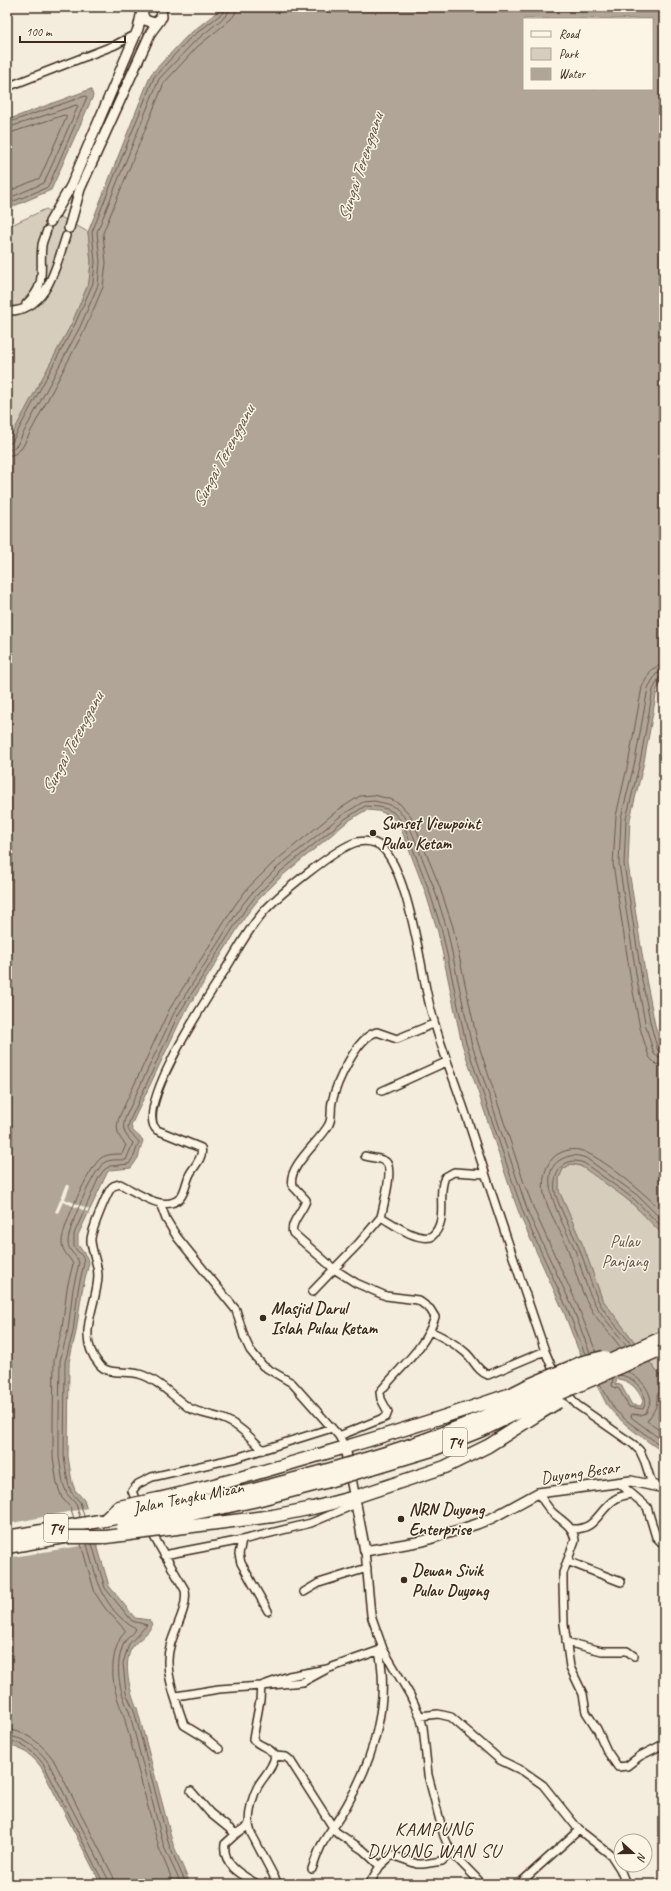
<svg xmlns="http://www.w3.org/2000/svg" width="671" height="1891" font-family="Caveat,sans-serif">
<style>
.green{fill:#d6cdbd;stroke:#887c6e}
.water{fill:#b0a596;stroke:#817466;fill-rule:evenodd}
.pier{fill:#f4eddd}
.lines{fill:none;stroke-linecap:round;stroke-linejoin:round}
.shore{stroke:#6a5b4e;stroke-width:1}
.street-casing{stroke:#3b2a1e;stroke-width:10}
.secondary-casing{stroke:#3b2a1e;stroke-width:12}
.highway-casing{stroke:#3b2a1e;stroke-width:15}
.street{stroke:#fcf5e5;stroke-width:7}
.secondary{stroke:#fcf5e5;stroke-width:9}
.highway{stroke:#fcf5e5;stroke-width:12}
.highway-bridge-casing{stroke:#3b2a1e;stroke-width:15;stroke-linecap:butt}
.highway-bridge{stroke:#fcf5e5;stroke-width:12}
.poi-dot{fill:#3b2a1e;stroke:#fcf5e5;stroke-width:1.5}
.labels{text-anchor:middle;stroke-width:3;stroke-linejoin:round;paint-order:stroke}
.shield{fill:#fcf5e5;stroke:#75675a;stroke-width:1}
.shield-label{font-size:16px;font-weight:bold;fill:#3b2a1e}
.poi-label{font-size:17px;font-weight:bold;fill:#3b2a1e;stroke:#fcf5e5;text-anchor:start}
.park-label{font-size:17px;fill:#625346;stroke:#fcf5e5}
.street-label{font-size:17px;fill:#3b2a1e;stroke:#fcf5e5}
.water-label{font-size:18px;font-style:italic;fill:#645548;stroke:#fcf5e5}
.quarter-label{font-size:19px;letter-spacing:1px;fill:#3b2a1e;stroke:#fcf5e5}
</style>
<rect width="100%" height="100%" fill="#f4eddd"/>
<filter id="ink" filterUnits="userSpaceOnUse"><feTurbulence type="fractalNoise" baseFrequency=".025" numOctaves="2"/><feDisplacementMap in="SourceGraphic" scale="8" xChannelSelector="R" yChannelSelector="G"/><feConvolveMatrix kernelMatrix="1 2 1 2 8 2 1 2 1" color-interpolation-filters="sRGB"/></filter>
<g filter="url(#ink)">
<path class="green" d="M46 209 88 232 91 262 89 282 72 323 7 444V227Z
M571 1164C590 1163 651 1219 664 1236V1381L602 1299 584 1248 559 1191V1178L563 1169Z"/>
<path class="water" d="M223 7H664V677L657 690 644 762 630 819 628 864 646 979 655 1025 664 1056V1207L662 1209 664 1236 631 1202 581 1166 571 1164 563 1169 559 1178V1191L584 1248 602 1299 664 1381V1453C644 1438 622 1425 607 1405L578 1349 563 1310 521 1218 511 1191 462 1044 438 932 425 891 400 826 390 815 378 811 367 810 361 813 347 822 283 875 258 900 247 914 182 1017 134 1119 131 1126 133 1131 143 1140 138 1158 131 1168 110 1170 107 1173 78 1235V1245L86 1256 89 1263 82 1291 76 1332 69 1362 68 1456 72 1482 75 1490 84 1500 109 1586 135 1618 149 1620 152 1624C150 1633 140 1638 134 1645 121 1660 130 1692 137 1708L173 1844 190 1884H101L41 1767C32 1755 22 1748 7 1745V444L72 323 89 282 91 262 88 232 151 74 187 36ZM524 19H652V89H524ZM617 1379C630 1380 638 1389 643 1401L641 1406 632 1405 621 1385 615 1384Z
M91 89 93 96 51 190 7 209V120Z"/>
<path class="pier" d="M67 1184 70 1186 65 1199 89 1209 88 1212 63 1202 58 1213 55 1212Z
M88 1508 98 1543 7 1558V1524Z"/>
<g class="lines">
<path class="shore" d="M7 123 85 96 87 97 48 187 7 204
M7 128 76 105 78 106 44 183 7 199
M7 134 64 115 67 116 40 178 7 192
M7 445 12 442 75 324 93 283 95 262 92 232 154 77 189 39 224 12 225 7
M7 450 12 449 17 445 80 327 98 285 100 262 97 232 159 79 193 43 227 15 230 7
M7 456 15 454 22 448 85 329 103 287 106 263 103 233 164 83 197 47 231 19 235 14 236 7
M664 665 658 666 651 670 642 687 629 759 616 816 613 864 631 981 640 1028 649 1057 656 1064 664 1065
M664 671 656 674 648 688 635 761 621 818 619 864 637 980 646 1027 654 1054 659 1058 664 1059
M664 676 659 678 653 690 640 762 626 819 624 864 642 980 651 1026 658 1051 664 1054
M631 1344C620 1329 606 1316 598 1300 590 1283 586 1265 579 1248 573 1233 558 1206 555 1192 552 1173 564 1155 584 1163L634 1199 664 1229
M627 1346C616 1332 604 1319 595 1304 585 1287 582 1268 575 1250 567 1230 533 1176 560 1160 569 1155 575 1154 586 1158L637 1195 664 1222
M621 1348C611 1334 598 1322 590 1307 578 1287 574 1263 565 1242 559 1228 547 1209 544 1194 542 1183 544 1168 552 1159 558 1152 570 1148 579 1150 599 1154 649 1197 664 1213
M628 1372C640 1379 648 1386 651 1400L646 1413 641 1415 632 1414 631 1417 664 1442
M613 1378 612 1386 619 1389 629 1407 643 1409 646 1401C643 1388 633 1376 619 1375
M600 1384 615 1410 626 1420 664 1448
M664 1393 657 1394C658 1406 654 1412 647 1421L664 1434
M84 1516 80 1502 71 1492 68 1483 64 1457 65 1362 73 1332 78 1290 84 1263 83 1257 74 1247V1234L99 1177 104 1170 110 1166 129 1164 134 1156 139 1142C131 1132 124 1133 131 1118L178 1015 244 911 255 897 280 872 345 819 365 806 379 807 387 809 393 812 403 823 429 890 442 931 466 1043 515 1189 525 1217 567 1308 585 1354
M80 1517 76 1504 67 1494 63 1483 59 1457V1419L60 1361 68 1330 73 1289 79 1263C77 1255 68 1252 68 1242 68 1228 93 1170 105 1162 111 1159 120 1160 126 1160L133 1143C124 1134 121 1129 126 1116L174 1013 240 908 251 894 277 868 342 815 363 802 374 801 388 804 396 808 407 820 434 888 447 929 471 1042 520 1188 529 1215 572 1306 590 1353
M74 1518 70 1507 62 1498 57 1484 53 1457V1419L54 1360 62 1329 67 1288 73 1264C69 1256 62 1252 62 1242 62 1227 89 1167 101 1158 107 1154 115 1154 122 1154L126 1145C116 1135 115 1126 121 1113L169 1010 235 905 247 889 273 863 338 810 360 796 374 795 390 799 400 804 411 816 439 885 453 927 477 1040 525 1186 535 1212 577 1304 596 1352
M81 1544 95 1593 105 1608 126 1631C124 1634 120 1637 119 1641 108 1665 113 1691 123 1713L159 1848 174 1884
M87 1544C96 1578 103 1610 136 1629 134 1634 127 1637 124 1643 114 1665 119 1690 129 1711L164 1847 181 1884
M92 1544 105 1588 132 1621 147 1625 129 1644 123 1663 126 1693 134 1710 169 1845 186 1884
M7 1730C26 1731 42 1744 53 1759L113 1876 115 1884
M7 1736C24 1737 38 1748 48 1762L108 1879 109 1884
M7 1741C23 1742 35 1753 44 1765L104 1884"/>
<defs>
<path id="street" d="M7 87 115 45 130 37 135 38
M26 304C48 284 39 270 42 245 43 240 46 234 47 230
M7 311C47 313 56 266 66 236
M382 1091 446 1062
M365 1156C371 1158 381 1158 386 1162 394 1169 383 1207 381 1217 395 1225 414 1240 431 1237 450 1221 436 1196 445 1177L454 1172 485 1174
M160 1203 166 1219 177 1237 236 1310 244 1337 250 1350 263 1366 292 1383 339 1436 345 1447
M312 1292 334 1269 293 1233C289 1223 304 1210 306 1200L292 1185C287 1167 320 1141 328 1126 333 1119 330 1110 332 1102 336 1084 357 1036 377 1032L397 1039 433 1024
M430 1331C443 1337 455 1343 466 1353 474 1360 477 1371 488 1375L545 1351
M563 1389 577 1405 633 1444 640 1451 645 1462 652 1484
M339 1436 386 1417 388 1412 381 1399 380 1392C400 1367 425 1349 435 1317L430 1309 418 1300 386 1296 356 1283 334 1269 359 1243 381 1217
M263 1450C252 1439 240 1426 226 1420 214 1415 201 1414 189 1408 173 1397 158 1379 139 1374 126 1370 108 1376 99 1364 75 1335 97 1307 98 1276 98 1263 92 1253 91 1241 90 1234 107 1192 112 1187 114 1185 117 1185 120 1184 135 1191 164 1214 180 1198 186 1191 186 1180 191 1172 195 1166 204 1156 201 1148L157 1130C132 1110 211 992 225 970 237 951 247 931 261 915 274 898 337 847 357 842 362 841 370 841 375 843 404 853 420 959 426 989 435 1035 454 1077 468 1121 493 1198 519 1275 545 1351L556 1377
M538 1493C542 1499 546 1505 551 1511 561 1521 573 1525 575 1540L563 1573V1582L564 1624 570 1667 583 1694 586 1712 597 1729 607 1751 618 1767 627 1766 640 1756 664 1744
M632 1494 647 1507 656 1537 664 1545
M138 1506 132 1491 138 1484 152 1477 236 1458 332 1428
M572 1529C596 1530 597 1512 614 1500 619 1496 626 1495 632 1494L619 1483
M150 1530 185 1590C189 1613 167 1637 168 1662 168 1681 178 1706 184 1725L207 1739 219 1749
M242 1540 239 1554 241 1563 268 1611
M365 1551 371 1615 383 1649 410 1695 420 1716 423 1727 428 1775 444 1836 451 1852 482 1884
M164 1555 242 1540 311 1523 356 1504
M567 1561 621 1582
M304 1592 319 1583 367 1568
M566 1642 602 1651H627L634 1656
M327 1669 303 1682 261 1686 260 1700 253 1739C259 1747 271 1747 275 1756L286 1757 290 1760 336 1832 363 1850 380 1866
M176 1696 219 1689 261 1686 289 1676 327 1669 383 1649
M420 1716 438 1714 451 1717 500 1760 523 1771 543 1785 579 1830 611 1855 620 1869 626 1884
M191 1791 210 1813 236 1834 249 1825 251 1833 278 1884
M249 1825C249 1811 251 1799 258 1786 264 1776 273 1768 275 1756
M236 1834 225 1844C222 1865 242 1875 257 1884
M312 1869C315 1861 318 1852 322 1844 330 1831 339 1819 347 1805 373 1760 390 1703 379 1651
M369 1884 380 1866 392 1855 417 1864H423L442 1861 451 1852
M519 1884 579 1830"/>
<path id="secondary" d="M142 12 145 20 154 23 162 17 161 7
M50 222 71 186 138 29 142 11
M69 228 80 189 151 32 160 20
M345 1447 365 1551 423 1541 477 1524 492 1518 538 1493 631 1481 664 1488"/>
<path id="highway" d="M369 1458C425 1442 477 1421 529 1396
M372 1468 432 1450 480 1431 534 1405
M158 1499C216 1486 272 1469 329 1452 390 1434 451 1415 511 1394L527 1386
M157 1510 250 1491 321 1472
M159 1521 253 1501 325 1482
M161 1530 273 1516 313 1508 355 1497 445 1467 488 1446 540 1413
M7 1537 105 1520
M7 1547 64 1537"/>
</defs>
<use href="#street" class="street-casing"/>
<use href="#secondary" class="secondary-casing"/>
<use href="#highway" class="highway-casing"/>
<use href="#street" class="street"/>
<use href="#secondary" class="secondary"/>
<use href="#highway" class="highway"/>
<defs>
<path id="highway-bridge" d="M527 1386 583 1362 604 1357
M529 1396 664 1337
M534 1405 655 1352
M540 1413 558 1402
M321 1472 369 1458
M325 1482 372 1468
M105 1520 119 1507 158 1499
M105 1520 157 1510
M122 1527 159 1521
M64 1537H106L161 1530"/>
</defs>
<use href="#highway-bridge" class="highway-bridge-casing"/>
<use href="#highway-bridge" class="highway-bridge"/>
</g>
</g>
<g class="poi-dot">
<circle cx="373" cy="833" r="4"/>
<circle cx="263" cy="1318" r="4"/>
<circle cx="401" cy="1519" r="4"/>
<circle cx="404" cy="1580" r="4"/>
</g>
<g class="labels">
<g class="shield">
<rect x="443" y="1428" width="24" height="28" rx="3"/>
<rect x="44" y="1514" width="24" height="28" rx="3"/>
</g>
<g class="shield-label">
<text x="455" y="1448">T4</text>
<text x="56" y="1534">T4</text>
</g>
<g class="poi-label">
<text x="381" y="829">Sunset Viewpoint<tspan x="381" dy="20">Pulau Ketam</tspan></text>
<text x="271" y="1314">Masjid Darul<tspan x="271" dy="20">Islah Pulau Ketam</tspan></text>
<text x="409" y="1515">NRN Duyong<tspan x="409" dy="20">Enterprise</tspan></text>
<text x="412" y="1576">Dewan Sivik<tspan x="412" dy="20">Pulau Duyong</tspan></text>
</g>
<g class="park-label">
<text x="625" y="1247">Pulau<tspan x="625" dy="20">Panjang</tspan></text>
</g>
<g class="street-label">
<text transform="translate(580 1472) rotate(-8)" y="6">Duyong Besar</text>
<text transform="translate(188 1497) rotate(-11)" y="6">Jalan Tengku Mizan</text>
</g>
<g class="water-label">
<text transform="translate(360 167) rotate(-72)" y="6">Sungai Terengganu</text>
<text transform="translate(223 456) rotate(-62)" y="6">Sungai Terengganu</text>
<text transform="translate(72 743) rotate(-62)" y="6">Sungai Terengganu</text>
</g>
<g class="quarter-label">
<text x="434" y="1835">KAMPUNG<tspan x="434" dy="22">DUYONG WAN SU</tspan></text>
</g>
</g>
<rect width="671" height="1891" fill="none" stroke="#fcf5e5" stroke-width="24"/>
<rect x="12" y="12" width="647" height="1867" fill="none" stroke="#3b2a1e" stroke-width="1.5" filter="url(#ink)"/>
<rect x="523" y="18" width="130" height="72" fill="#fcf5e5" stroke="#afa495"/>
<rect x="531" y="31" width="20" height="6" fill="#fcf5e5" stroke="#afa495"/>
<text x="559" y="38" font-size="12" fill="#3b2a1e">Road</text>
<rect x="531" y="48" width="20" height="12" fill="#d6cdbd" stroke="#afa495"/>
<text x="559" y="58" font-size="12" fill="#3b2a1e">Park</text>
<rect x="531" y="68" width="20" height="12" fill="#b0a596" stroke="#afa495"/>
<text x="559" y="78" font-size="12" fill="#3b2a1e">Water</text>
<g transform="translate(633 1853) rotate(111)"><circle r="19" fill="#fcf5e5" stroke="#afa495"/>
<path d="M0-3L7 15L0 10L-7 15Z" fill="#3b2a1e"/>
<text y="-6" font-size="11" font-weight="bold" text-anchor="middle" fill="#3b2a1e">N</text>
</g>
<path d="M20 36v6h105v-6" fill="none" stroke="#3b2a1e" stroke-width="2"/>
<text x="26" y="36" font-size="12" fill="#3b2a1e" stroke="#fcf5e5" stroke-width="3" paint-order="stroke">100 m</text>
</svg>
